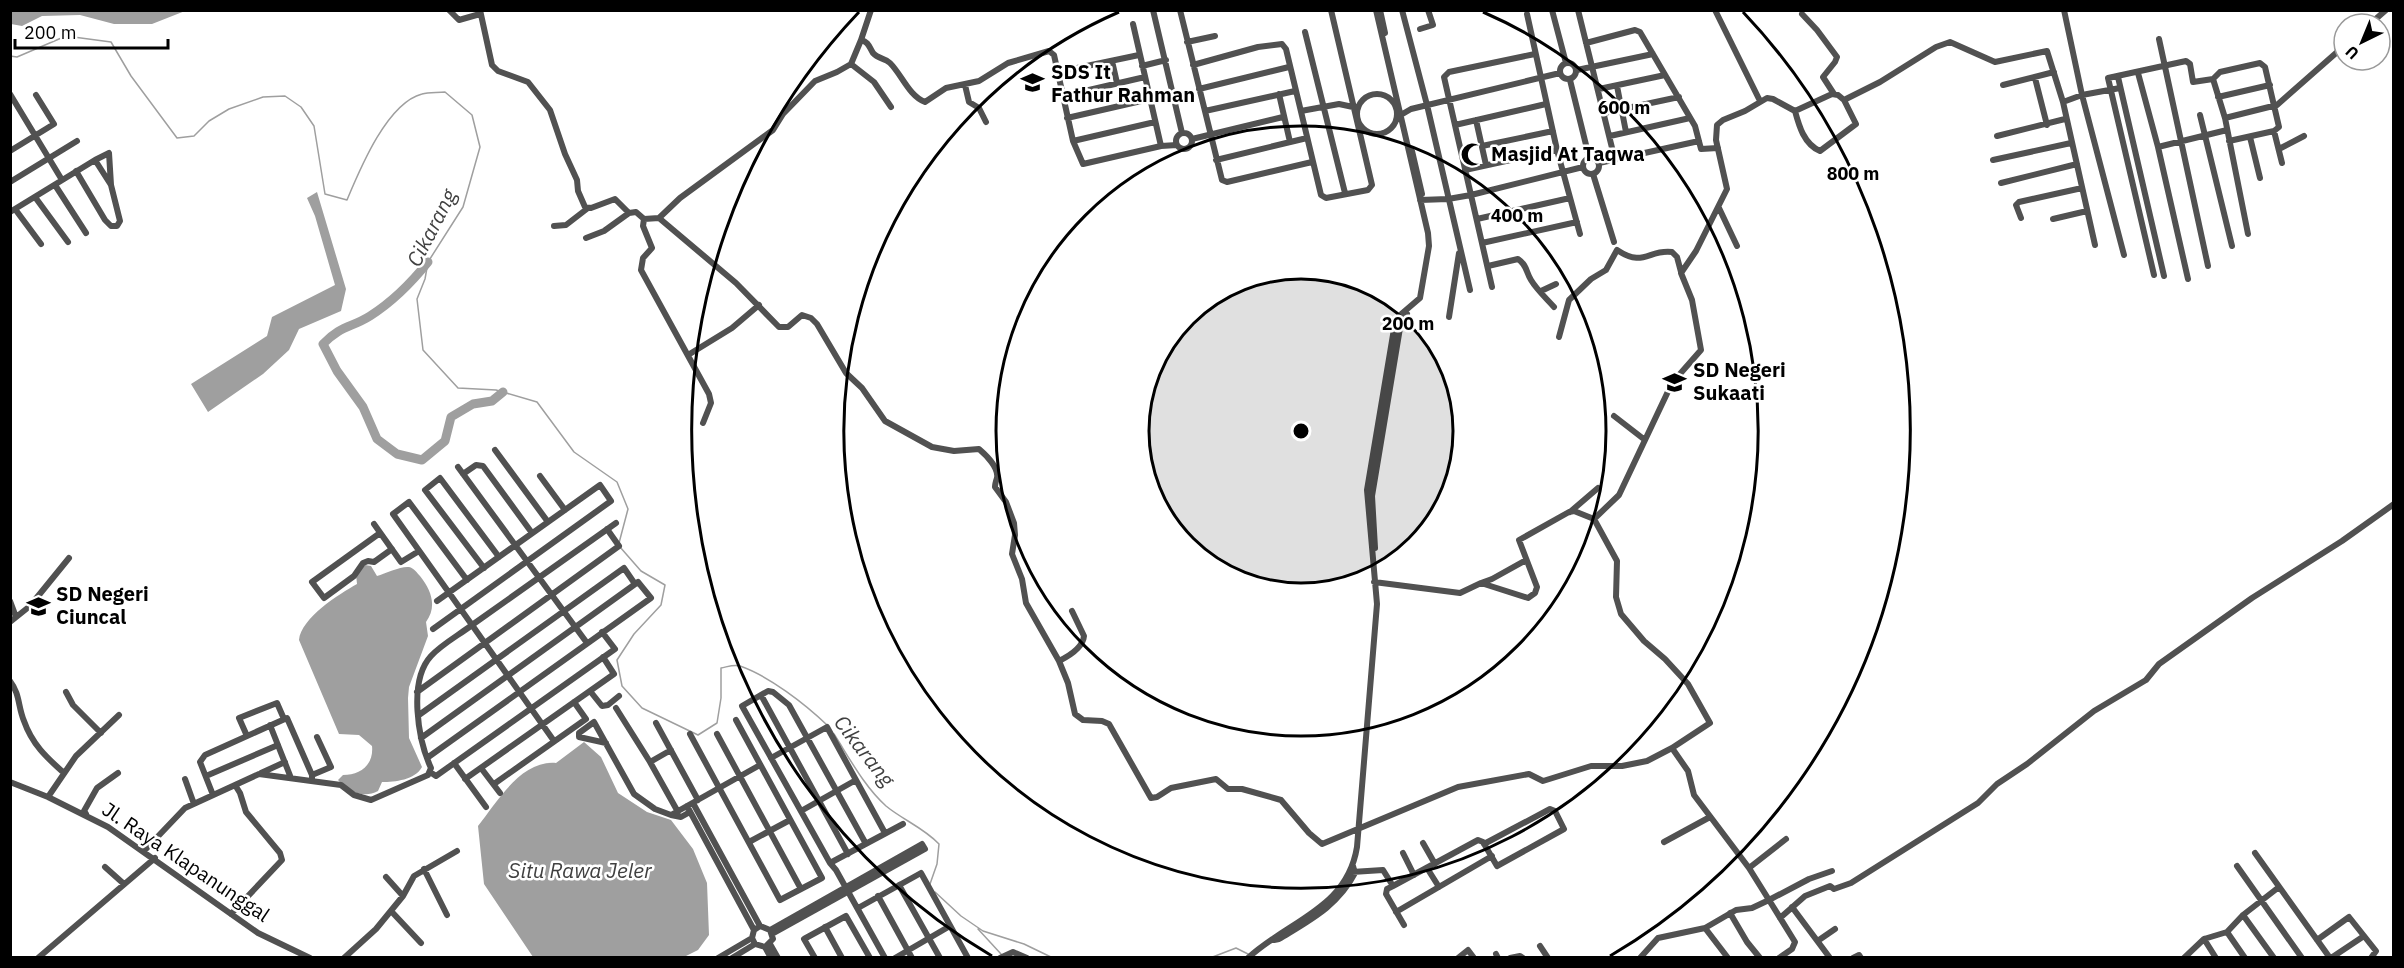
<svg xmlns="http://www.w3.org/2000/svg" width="2404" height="968" font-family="'IBM Plex Sans',sans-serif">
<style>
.water{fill:#9f9f9f}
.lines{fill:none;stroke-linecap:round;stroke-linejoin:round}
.stream{stroke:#9f9f9f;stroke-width:1.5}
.river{stroke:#9f9f9f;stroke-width:9}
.minor{stroke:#515151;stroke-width:6}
.ring{fill:none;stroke:#000;stroke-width:3}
.labels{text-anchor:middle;stroke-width:5;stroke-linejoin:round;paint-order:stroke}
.poi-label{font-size:20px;font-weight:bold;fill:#000;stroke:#fff;text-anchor:start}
.street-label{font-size:20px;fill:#000;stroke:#fff}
.water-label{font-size:21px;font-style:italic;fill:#404040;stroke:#fff}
.centre{fill:#000;stroke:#fff;stroke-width:3}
.ring-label{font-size:18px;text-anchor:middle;font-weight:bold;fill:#000;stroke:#fff;stroke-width:5;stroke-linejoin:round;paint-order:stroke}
</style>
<rect width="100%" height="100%" fill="#fff"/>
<path class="water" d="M10 11 11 10 185 11 152 24H114L80 15 42 16 22 26 11 24Z
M317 192 346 289 341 311 299 329 289 350 263 374 208 412 191 384 267 336 272 317 335 285 315 216 307 198Z
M365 565 371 566 377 576C386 573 401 566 409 567 414 568 417 573 420 576 432 591 437 607 426 622L428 636 409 687 408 698 409 738 422 767C415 780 395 782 382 782L378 791C363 799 348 791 338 780L343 775C360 775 374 765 372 746L359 735 339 734 299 640C301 618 339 594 357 584L356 574Z
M584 742 601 757 618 793 647 812 671 820 693 849 707 883 709 935 698 950 684 957H533L484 884 478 826C497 802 521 760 556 763Z"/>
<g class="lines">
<path class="stream" d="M10 56 17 57 66 36 111 42 131 76 177 138 194 136 209 121 229 109 263 97 285 96 301 107 314 126 325 194 347 200C360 169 387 103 422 94 429 92 438 93 445 92L472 115 480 147 463 207 428 262 425 279 417 299 423 350 458 388 496 390 537 402 574 452 617 482 628 509 619 543
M620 547 641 571 665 585 661 605 634 634 617 660 622 686 642 708 698 735 717 723 721 698V668C727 667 734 664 740 666 769 676 805 704 827 725
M834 734C850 759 864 786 886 806 903 820 924 828 939 844L937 864 930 884
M935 892 961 916 983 931 1024 944 1053 958
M978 929 1001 954
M1210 958 1236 948 1248 954"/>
<path class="river" d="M428 262C412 282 392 302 370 316 351 328 341 325 323 344L337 371 363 407 377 439 397 454 422 460 445 441 451 417 473 404 492 401 503 392"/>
<path class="minor" d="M449 10 459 20 480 14
M480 10 492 65 498 71 528 82 550 110 565 154 577 180 578 191 585 207 591 208 615 199 629 213 636 212 644 219 659 218 736 283 779 327H788L802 315 811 318 817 324 846 373 862 388 885 421 932 447 954 451 979 449C986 455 999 468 997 478 996 481 995 484 995 487L1006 502 1014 523 1015 535 1012 554 1022 579 1026 603 1059 661 1068 683 1075 714 1083 720 1102 721 1109 724 1151 798 1157 797 1171 788 1216 779 1228 789H1242L1281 800 1309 833 1322 844 1458 787 1529 774 1543 781 1591 766H1622L1647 761 1672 748 1710 723 1688 684 1665 659 1644 641 1621 614 1616 597 1617 561 1594 519 1574 511 1569 512 1519 540 1537 587 1535 593 1528 598 1481 583 1460 593 1374 582
M1153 10 1182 133
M1180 10 1222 180 1227 182 1312 162
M1380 10 1385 33
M1402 10 1427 105 1470 290
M1552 10 1566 63
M1578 10 1615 160
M1715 10 1760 101
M2064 10 2082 95 2124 255
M1527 14 1557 150 1580 234
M1802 14 1817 30 1837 57 1835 62 1823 77 1834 94
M1133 24 1161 146
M2370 24 2386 10
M1420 29 1433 25 1428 10
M1305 32 1345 193
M2159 39 2208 266
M861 40 871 10
M1187 42 1215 36
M1586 43 1635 30 1640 32 1695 126 1701 149 1718 148
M1112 61 1117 83
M1560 71a8 8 0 1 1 16 0a8 8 0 1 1-16 0Z
M851 64 874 82 891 107
M1193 65 1258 47 1282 44 1286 49 1321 195 1326 198 1368 190 1372 185 1331 10
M1142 66 1166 60
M1577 70 1653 54
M1058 72 1139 55
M2138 73 2158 147 2188 279
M2118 77 2164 276
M2035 78 2047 125
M2213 79 2220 72 2260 63 2265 67 2279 127 2274 131 2229 141
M1570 80 1589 157
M965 85 969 102 979 108 986 122
M2003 85 2054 72
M1617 86 1626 132
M1199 89 1289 67
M1599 89 1665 75
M10 94 62 180
M1279 94 1290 142
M1357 114a20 20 0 1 1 40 0a20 20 0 1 1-40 0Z
M1063 96 1145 77
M2218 97 2270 85
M2063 102 2095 245
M1205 111 1295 91
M1301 111 1339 104 1353 107
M1795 111C1799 126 1804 144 1820 151L1856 124 1844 100
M1604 113 1679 97
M2200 115 2232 246
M1399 116 1411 109 1560 73
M1067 118 1150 99
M2225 118 2277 105 2344 46
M1476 120 1486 165
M1455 125 1546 104
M2274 131 2282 163
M1176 141a8 8 0 1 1 16 0a8 8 0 1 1-16 0Z
M1610 136 1690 118
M1997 136 2065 119
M2250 137 2260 178
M1192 139 1283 117
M1073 141 1155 122
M1482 146 1553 131
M2158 147 2227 130
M2279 149 2304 136
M10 151 54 124 36 95
M1412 151 1422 194
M1583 166a8 8 0 1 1 16 0a8 8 0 1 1-16 0Z
M1216 160 1307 138
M1993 160 2071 143
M1599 163 1699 141
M1465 170 1557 150
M76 171 105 220 111 226H117L120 221 111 185 95 160
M1593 174 1614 242
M10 182 77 141
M2001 183 2077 164
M55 185 86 233
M35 197 68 242
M1420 200 1448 199 1471 195 1583 167
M1719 208 1737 246
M15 209 41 244
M10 212 95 160 109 153 111 185
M659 218 680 198 773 130 783 114 815 81 837 72 851 64 861 40C869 42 869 47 873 53 878 59 885 58 890 63 902 75 909 96 925 102L946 88 979 81 1008 63 1049 51 1054 55 1073 141 1083 164 1161 146 1177 145
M2021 218 2016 205 2019 202 2082 188
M644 219 643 226 652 248 643 258 641 270 709 394 711 403 703 423
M1477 219 1570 198
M2053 219 2087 211
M554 226 566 225 588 208
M586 238 604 231 629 213
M1482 243 1577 222
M1488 266 1518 259C1527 265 1526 272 1531 280 1537 290 1546 298 1554 307
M2154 275 2108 78 2186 61 2190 64 2193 82 2213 79 2225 118 2248 234
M1492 287 1444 77 1449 72 1535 54
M1541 291 1556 284
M1449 317 1459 253
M1559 337 1569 300 1591 279 1606 270 1617 250C1644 268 1648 249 1672 252L1677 257 1681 272
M688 355 732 328 759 305
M1614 416 1645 440
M495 450 548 522
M458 467 587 643
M463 474 476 465 483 466 532 533
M540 476 565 510
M1570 512 1598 488
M1594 519 1619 495 1672 383 1701 350 1692 300 1681 273 1696 251 1727 189 1716 140 1717 125 1723 120 1745 111 1767 98 1773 99 1795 111 1832 94 1838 95 1844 100 1880 82 1936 47 1950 42 1995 62 2047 51 2063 102 2082 95 2120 88
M374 524 401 562 419 551
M380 533 312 582 324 598 354 576 363 563 368 561 374 562 392 549
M1375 548 1372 496 1401 322 1407 314
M484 568 425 490 440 478 499 557
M1481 583 1492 579 1526 560
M10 601 16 617
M10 622 30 606 69 558
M433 629 611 501 600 485 437 601
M1059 661C1069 656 1083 648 1084 636L1072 611
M10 681C20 694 18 707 24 721 32 744 46 757 64 773
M590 691 602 706 608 705 619 696
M66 692 73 705 101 733
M417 692 619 546 607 529
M761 695 848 854
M616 708 650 762 678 812
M419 715 624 568 635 584
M656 723 698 800
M270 725 291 778
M690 734 780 900 822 878 736 720
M717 734 801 889
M247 736 239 718 277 703 284 719
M421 738 638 582 651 598 427 758
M554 741 472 625 616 523
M606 743 579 737V733L594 722 634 794 655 809 671 815 760 765
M771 758 827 727 885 833
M650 762 671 750
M454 763 486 807
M481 768 500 793
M430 772 436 776 615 649 602 632
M261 773 285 762
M312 775 331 767 317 737
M206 776 278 745
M185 779 194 804
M465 779 614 674 603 657
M10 782 48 797 108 827 258 933 310 958
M494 784 586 719 574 702
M213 795 200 762 205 755 287 718 312 775V781
M48 797 76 756 119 715
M693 803 760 926
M687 806 754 930
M801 811 856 780
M86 814 84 811 97 788 118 773
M671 815 681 817 690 812
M749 842 790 820
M1664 842 1710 817
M1423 843 1435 864
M866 844 789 705 773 692 768 691 742 706 830 863 836 870 885 958
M144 851 185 808 259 774 341 785 354 795 371 800 428 775 431 768C418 740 408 681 431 656 442 644 459 635 472 625L393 514 409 502 467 580
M1403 853 1414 875
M2255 853 2330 958
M830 863 903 824
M2237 866 2302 958
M105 867 124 884
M1427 868 1439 887
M1749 868 1786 839
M424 869 447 915
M1352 872 1383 870 1393 886
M386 877 403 896
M899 885 940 958
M878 896 912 958
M1792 907 1830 958
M858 908 921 873 968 958
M391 911 421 943
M1396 912 1492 856
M1730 913 1747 942 1760 958
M231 914 282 860 280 853 246 812 240 793 235 785
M2243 915 2274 958
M1780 918 1805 896 1830 886 1834 889 1851 883 1978 803 1997 784 2027 764 2094 711 2146 680 2159 664 2252 598 2342 541 2394 504
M1404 925 1386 894 1387 889 1393 886 1478 840 1483 842 1497 866 1564 829 1555 811 1550 809 1484 844
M825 927 842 958
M1705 928 1728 958
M770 930 922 844 925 849 772 934
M2227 932 2245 958
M2204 939 2216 958
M1274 940 1279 939C1310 920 1338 906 1355 873L1353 866
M1819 940 1835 929
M2317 940 2349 917 2376 951 2371 958
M770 944 778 958
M1540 946 1548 958
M765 947 771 958
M1496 954 1498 958
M38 958 155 858
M344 958 376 929 403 896 414 876 457 851
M718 958 752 938
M732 958 755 944 765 947 773 939 770 930 760 926 754 930 752 938 755 944
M815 958 804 939 846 916 870 958
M895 958 950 926
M1000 958 1013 952 1027 958
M1248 958C1289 920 1347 909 1357 847L1377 604 1367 490 1395 323 1399 316 1420 298 1429 246 1428 233 1376 10
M1458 958 1468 950 1474 958
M1510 958 1520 956 1523 958
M1640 958 1658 938 1705 928 1736 910 1752 908 1769 900 1749 868 1694 795 1688 771 1672 748
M1779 958 1792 949 1795 942 1769 900 1809 879 1832 871
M1853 958 1859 955 1861 958
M2184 958 2204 939 2227 932 2243 915 2279 887
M2331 958 2364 936"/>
</g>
<circle cx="1301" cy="431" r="152" fill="#000" fill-opacity=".12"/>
<g class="ring">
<circle cx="1301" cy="431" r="152"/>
<circle cx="1301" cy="431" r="305"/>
<path d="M1483 12A457 457 0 1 1 1119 12"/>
<path d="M992 956A609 609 0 0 1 859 12M1743 12A609 609 0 0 1 1610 956"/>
</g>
<defs>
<symbol id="school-bare" viewBox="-9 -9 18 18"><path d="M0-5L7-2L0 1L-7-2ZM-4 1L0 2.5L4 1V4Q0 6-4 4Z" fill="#000" stroke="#fff" stroke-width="2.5" paint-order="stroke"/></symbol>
<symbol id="mosque-bare" viewBox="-9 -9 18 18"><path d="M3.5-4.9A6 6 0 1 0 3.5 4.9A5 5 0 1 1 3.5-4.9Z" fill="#000" stroke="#fff" stroke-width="2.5" paint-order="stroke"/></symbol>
</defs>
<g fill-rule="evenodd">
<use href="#school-bare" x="1016" y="66" width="33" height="33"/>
<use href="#mosque-bare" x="1456" y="138" width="33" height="33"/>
<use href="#school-bare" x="1658" y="366" width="33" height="33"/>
<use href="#school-bare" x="22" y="590" width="33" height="33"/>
</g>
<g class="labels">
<g class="poi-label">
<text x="1051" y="79">SDS It<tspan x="1051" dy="23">Fathur Rahman</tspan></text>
<text x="1491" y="161">Masjid At Taqwa</text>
<text x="1693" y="377">SD Negeri<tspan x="1693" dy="23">Sukaati</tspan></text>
<text x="56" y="601">SD Negeri<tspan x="56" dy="23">Ciuncal</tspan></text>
</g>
<g class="street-label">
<text transform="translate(186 862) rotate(34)" y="7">Jl. Raya Klapanunggal</text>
</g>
<g class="water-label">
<text transform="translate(432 228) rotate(-63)" y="7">Cikarang</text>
<text transform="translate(864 751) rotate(52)" y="7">Cikarang</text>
<text x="580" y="878">Situ Rawa Jeler</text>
</g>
</g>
<circle cx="1301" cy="431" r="9" class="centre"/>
<g class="ring-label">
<text x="1624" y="114">600 m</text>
<text x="1853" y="180">800 m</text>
<text x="1517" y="222">400 m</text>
<text x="1408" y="330">200 m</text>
</g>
<rect width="2404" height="968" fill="none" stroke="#000000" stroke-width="24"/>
<g transform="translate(2362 42) rotate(223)"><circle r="28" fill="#ffffff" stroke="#999999" stroke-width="1.5"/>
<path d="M0-4.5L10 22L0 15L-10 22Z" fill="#000000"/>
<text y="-9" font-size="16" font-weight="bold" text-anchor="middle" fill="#000000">U</text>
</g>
<path d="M15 39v9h153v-9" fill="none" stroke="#000000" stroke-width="3"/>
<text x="24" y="39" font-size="18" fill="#000000" stroke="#ffffff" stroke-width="4.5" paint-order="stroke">200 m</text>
</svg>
